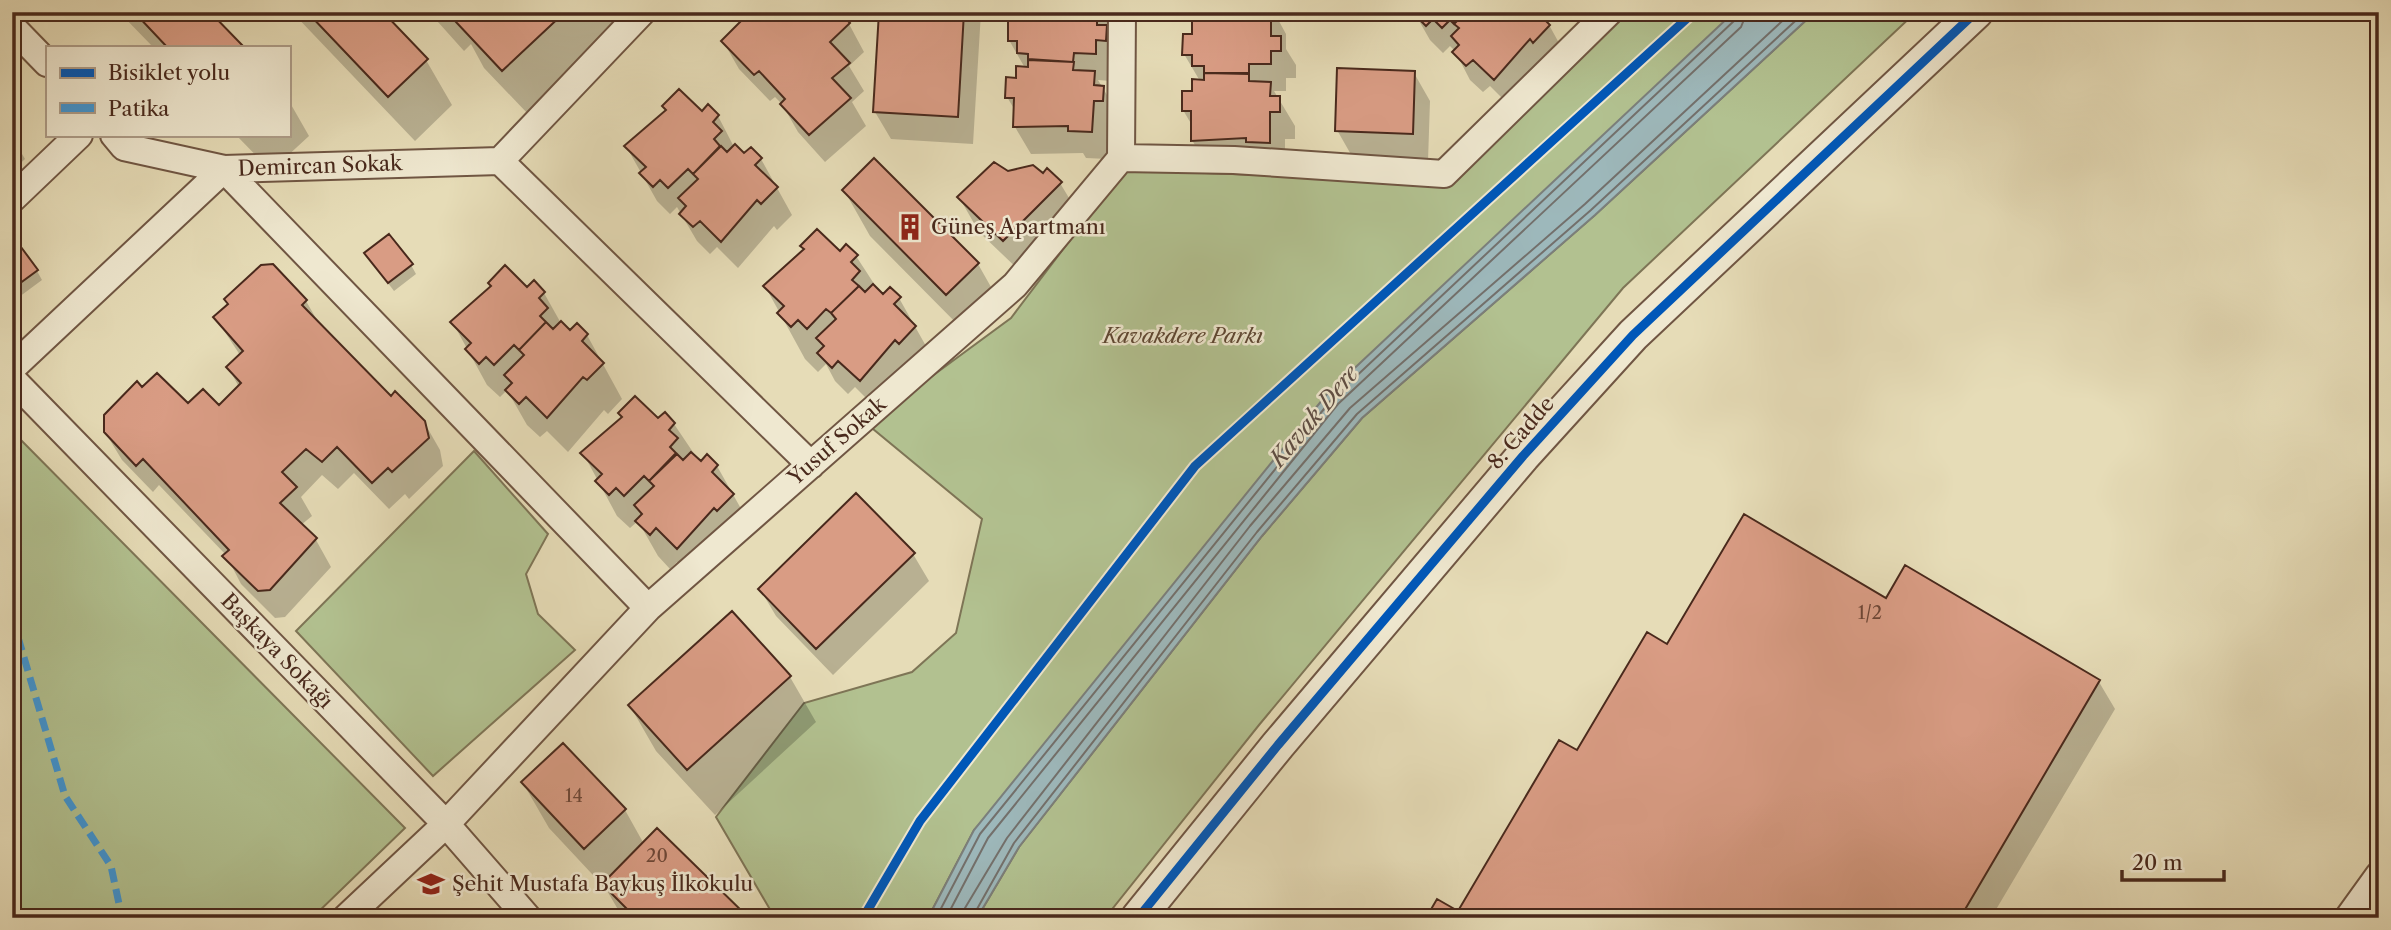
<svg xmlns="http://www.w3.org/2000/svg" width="2391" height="930" font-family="'Libre Caslon Text',serif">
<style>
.green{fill:#b2c190;stroke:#7e7556;stroke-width:2}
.water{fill:#9db8bb;stroke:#7b7f7b;stroke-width:2}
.shadow{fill:#0003}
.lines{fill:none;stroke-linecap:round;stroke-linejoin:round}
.shore{stroke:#73706c;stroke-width:2}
.building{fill:#d99c84;stroke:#49291c;stroke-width:2}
.minor-casing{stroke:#705643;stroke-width:30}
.tertiary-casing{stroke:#705643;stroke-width:37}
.minor{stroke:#efe8d0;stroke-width:26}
.tertiary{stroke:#efe8d0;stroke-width:33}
.quiet{stroke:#4096d4;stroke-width:7;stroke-dasharray:14 7;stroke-linecap:butt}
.cycleway-casing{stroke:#efe8d0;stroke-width:13}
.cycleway{stroke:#0057b8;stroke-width:9}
.labels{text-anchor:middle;stroke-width:5;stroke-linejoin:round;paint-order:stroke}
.number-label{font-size:18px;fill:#6d4636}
.street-label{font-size:21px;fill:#49291c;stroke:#efe8d0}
.poi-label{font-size:21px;fill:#49291c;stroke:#efe8d0;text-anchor:start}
.park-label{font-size:21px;font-style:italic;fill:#5e4733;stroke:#efe8d0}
.water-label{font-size:23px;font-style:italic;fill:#5e4d44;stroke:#efe8d0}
</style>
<rect width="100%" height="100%" fill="#e6dcb7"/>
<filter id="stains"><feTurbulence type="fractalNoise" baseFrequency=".00286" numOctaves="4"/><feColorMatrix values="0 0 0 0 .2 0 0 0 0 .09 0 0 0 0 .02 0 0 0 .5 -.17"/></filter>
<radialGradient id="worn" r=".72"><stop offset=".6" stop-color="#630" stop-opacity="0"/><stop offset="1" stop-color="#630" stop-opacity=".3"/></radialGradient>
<path class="green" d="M1622 12H1734L974 830 928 918H775L716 817 804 703 912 672 956 633 982 519 867 424 1011 318 1123 170 1449 182Z
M1815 12H1916L1623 288 1259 725 1105 918H977L1019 847 1262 536 1362 418 1595 215Z
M12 431 405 828 312 918H12Z
M474 451 548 534 526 574 538 614 575 650 433 776 296 631Z"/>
<path class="water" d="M1734 12H1815L1595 215 1362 418 1262 536 1019 847 977 918H928L974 830 1327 394Z"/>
<path class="shadow" d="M119 12H208L242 47H153Z
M292 12H381L426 60 452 105 415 141Z
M429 12H617L624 26 529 115 484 68 471 44 464 51Z
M881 12H981L973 144 891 139 875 112Z
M1020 12H1107L1113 23 1111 81 1098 80 1119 115 1109 128 1107 159 1086 158 1083 153 1031 154 1015 127 1016 112 1007 97 1025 68 1009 40 1019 23Z
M1194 12H1274L1286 34V49L1296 65V78H1286V91H1274L1295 126V139H1285V170L1208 168 1192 140 1193 127 1183 110 1200 81 1184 54 1194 36Z
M1414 12H1542L1565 54 1511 107 1490 86 1483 92 1470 80 1455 51 1450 46 1443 53 1430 40Z
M849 24 864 52 849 66 864 91 852 102 866 126 825 162 798 132 782 104 775 97 770 101 739 69 723 41Z
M1414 73 1430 101 1428 161 1353 158 1337 130Z
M289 101 309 136 271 171 236 135H289Z
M708 107 718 116 733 145 744 156 761 159 792 215 777 230 774 226 738 268 717 247 710 254 697 241 677 207 670 214 657 201 626 146 702 114Z
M12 137 25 159 12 171Z
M1007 173 1043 175 1060 183 1081 218 1024 275 979 232 959 197Z
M844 190 978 264 1004 310 973 340 870 236Z
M840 253 856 256 882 296 899 298 931 355 876 408 855 387 848 394 835 381 826 364 818 372 805 359 765 286Z
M372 262 411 265 416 274 394 291Z
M37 271 42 280 19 297 12 287Z
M527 290 544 293 562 325 570 332 587 335 622 399 608 414 604 410 568 452 547 431 540 437 527 425 507 390 500 397 487 385 453 323Z
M306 301 321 327 391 398 424 422 440 450 443 466 409 499 405 494 389 509 354 473 338 489 322 475 301 497 312 516 301 525 316 540 331 567 285 617 275 618 241 584 226 555 159 485 153 492 122 460 105 432 142 389 188 406 219 408 239 387 228 367 240 355 215 317Z
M658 421 674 424 701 464 717 466 753 530 734 542 698 583 677 562 670 569 658 556 638 521 630 528 617 516 583 453Z
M913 554 929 581 833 675 776 616 760 589Z
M1905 568 2099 682 2115 709 1991 918H1429L1458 913 1668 647 1886 600Z
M790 677 816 722 715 815 656 751 630 706Z
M563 745 625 810 644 844 747 918H623L606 889 549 828 523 783Z"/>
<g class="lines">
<path class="shore" d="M936 918 980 834 1332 399 1735 20 1738 12
M946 918 988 838 1338 404 1741 27 1747 12
M963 918 965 908 1007 838 1250 526 1350 408 1585 204 1792 12
M972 918 1014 843 1257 532 1357 414 1591 210 1805 12"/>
</g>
<path class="building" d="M134 12H210L244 47H167Z
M307 12H383L428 59 388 97Z
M466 12H565L502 71 456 22Z
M750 12H840L850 23 830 42 850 63 832 78 851 98 809 135 780 104 785 99 759 71 754 75 721 41Z
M879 12H964L958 117 873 112Z
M1018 12H1097V25H1107L1106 41 1096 40V54L1074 53 1073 62 1028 59V54L1017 53V41H1008V21H1018Z
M1192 12H1271V36H1281V51H1271V64H1249V73H1204V66H1192V55H1182L1183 34H1192Z
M1412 12H1465L1454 24 1450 20 1442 28 1433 19 1426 26Z
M1466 12H1537L1550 25 1533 43 1530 39 1494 80 1473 60 1466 66 1452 52 1459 45 1451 36 1459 28 1454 24Z
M1028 60 1074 62 1073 70 1095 71 1094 85 1104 86 1103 101H1094L1092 132 1068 131V126L1013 127 1014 98H1005L1006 77 1016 78V66L1028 67Z
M1337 68 1415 71 1413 134 1335 131Z
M1204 73 1249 74V81L1271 82 1270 96H1280V112H1270V143L1246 142V138L1191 141V111H1182V91H1192V79L1204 80Z
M679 89 702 111 708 104 719 115 713 122 722 131 714 139 720 146 693 174 688 169 668 188 660 180 653 187 639 173 646 167 624 146 666 110 662 106Z
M735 144 744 153 751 147 762 158 755 165 778 187 761 204 757 200 721 242 700 221 693 227 679 214 686 206 678 198 698 179 693 174 721 146 727 152Z
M874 158 979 263 946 295 842 190Z
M994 162 1008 171 1033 165 1043 173 1047 168 1062 182 1003 241 957 197Z
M817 229 840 251 846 244 858 255 851 262 860 271 852 280 859 286 831 313 826 309 807 329 798 320 791 327 777 313 784 306 763 286 804 249 800 246Z
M389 234 413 264 388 283 364 253Z
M21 247 38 270 12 289V253Z
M273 264 307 300 302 305 391 396 395 391 425 421 429 438 392 472 388 468 372 483 337 447 322 462 306 449 282 472 297 487 280 503 317 538 270 590 258 591 222 556 229 550 143 459 136 466 104 432V415L137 381 142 387 157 373 188 403 203 389 219 405 241 383 226 367 243 351 213 317 228 304 224 299 261 265Z
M505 265 527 287 534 280 545 292 539 298 548 308 540 316 546 322 519 350 514 345 494 365 486 357 479 364 465 349 471 343 450 322 491 286 488 283Z
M873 284 883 294 890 287 901 297 894 304 916 326 899 344 895 340 860 381 838 361 832 368 817 353 824 346 816 338 836 319 831 313 859 286 865 292Z
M561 321 570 330 577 323 588 334 582 341 604 363 587 380 583 377 547 418 526 397 519 404 505 390 512 383 504 375 524 355 519 350 546 322 553 329Z
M635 396 658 418 665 412 675 423 669 430 678 438 670 447 676 453 649 481 644 476 624 496 616 488 609 495 595 481 602 474 580 453 622 417 618 413Z
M691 452 701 461 707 454 718 465 712 472 734 494 717 511 714 508 677 549 656 528 650 535 635 521 642 514 634 505 654 486 649 481 677 454 683 460Z
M856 493 915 553 816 649 758 589Z
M1744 514 1886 598 1905 565 2100 680 1960 918H1426L1437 899 1458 911 1559 740 1577 750 1647 632 1667 644Z
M732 611 791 676 687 770 628 705Z
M563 743 626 809 584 849 521 782Z
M657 828 749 918H636L602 884Z
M2379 893V918H2360Z"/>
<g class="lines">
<defs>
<path id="minor" d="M12 27 47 63
M114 135 124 147 224 169 648 608
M1121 158 1234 160 1444 174 1609 12
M500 161 811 465
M12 199 79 135
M12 368 224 169 500 161 642 12
M12 379 446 824 346 918
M528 918 446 824 648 608 1015 285 1121 158 1122 12
M2348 918 2379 875"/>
<path id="tertiary" d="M1138 918 1278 745 1523 456 1633 335 1976 12"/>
</defs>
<use href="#minor" class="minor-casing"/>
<use href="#tertiary" class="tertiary-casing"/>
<use href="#minor" class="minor"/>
<use href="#tertiary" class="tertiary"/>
<path class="quiet" d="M12 617 65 796 111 866 122 918"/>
<defs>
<path id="cycleway" d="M863 918 920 821 1195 466 1694 12
M1138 918 1278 745 1523 456 1633 335 1976 12"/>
</defs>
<use href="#cycleway" class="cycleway-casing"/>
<use href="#cycleway" class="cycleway"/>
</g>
<defs>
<symbol id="building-bare" viewBox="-9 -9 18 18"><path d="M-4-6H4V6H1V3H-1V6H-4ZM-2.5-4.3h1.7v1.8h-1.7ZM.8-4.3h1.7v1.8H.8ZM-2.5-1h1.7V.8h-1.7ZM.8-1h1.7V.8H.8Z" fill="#8f2418" stroke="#efe8d0" stroke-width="2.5" paint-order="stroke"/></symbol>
<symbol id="school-bare" viewBox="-9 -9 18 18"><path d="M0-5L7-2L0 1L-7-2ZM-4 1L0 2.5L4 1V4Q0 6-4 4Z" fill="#8f2418" stroke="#efe8d0" stroke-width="2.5" paint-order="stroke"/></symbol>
</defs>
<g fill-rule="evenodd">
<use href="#building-bare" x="891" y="208" width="38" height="38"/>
<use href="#school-bare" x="412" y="865" width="38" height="38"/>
</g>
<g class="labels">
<g class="number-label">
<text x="1870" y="619">1/2</text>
<text x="574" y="802">14</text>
<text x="657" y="862">20</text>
</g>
<g class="street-label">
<text transform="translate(320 166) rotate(-2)" y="7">Demircan Sokak</text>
<text transform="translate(1521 433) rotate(-49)" y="7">8. Cadde</text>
<text transform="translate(837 441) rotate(-41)" y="7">Yusuf Sokak</text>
<text transform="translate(277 651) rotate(46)" y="7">Başkaya Sokağı</text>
</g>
<g class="poi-label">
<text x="931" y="234">Güneş Apartmanı</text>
<text x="452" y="891">Şehit Mustafa Baykuş İlkokulu</text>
</g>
<g class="park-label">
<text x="1183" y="343">Kavakdere Parkı</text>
</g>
<g class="water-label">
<text transform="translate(1314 416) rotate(-50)" y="8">Kavak Dere</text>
</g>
</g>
<rect width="2391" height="930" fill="none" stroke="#e6dcb7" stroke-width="42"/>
<rect x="14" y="14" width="2363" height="902" fill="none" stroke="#49291c" stroke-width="3.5"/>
<rect x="21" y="21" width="2349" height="888" fill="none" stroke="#49291c" stroke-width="2"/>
<rect x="46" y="46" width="245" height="91" fill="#efe8d0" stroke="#ad9c88" stroke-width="2"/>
<rect x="60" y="68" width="35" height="10" fill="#0057b8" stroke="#ad9c88" stroke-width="2"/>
<text x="108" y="80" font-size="21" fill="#49291c">Bisiklet yolu</text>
<rect x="60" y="103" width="35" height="10" fill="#4096d4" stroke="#ad9c88" stroke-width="2"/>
<text x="108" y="116" font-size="21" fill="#49291c">Patika</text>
<path d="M2122 870v10h102v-10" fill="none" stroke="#49291c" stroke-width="3.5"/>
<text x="2132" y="870" font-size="21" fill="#49291c" stroke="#efe8d0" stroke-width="5" paint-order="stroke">20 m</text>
<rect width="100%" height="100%" filter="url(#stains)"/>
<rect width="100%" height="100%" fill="url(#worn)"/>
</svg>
